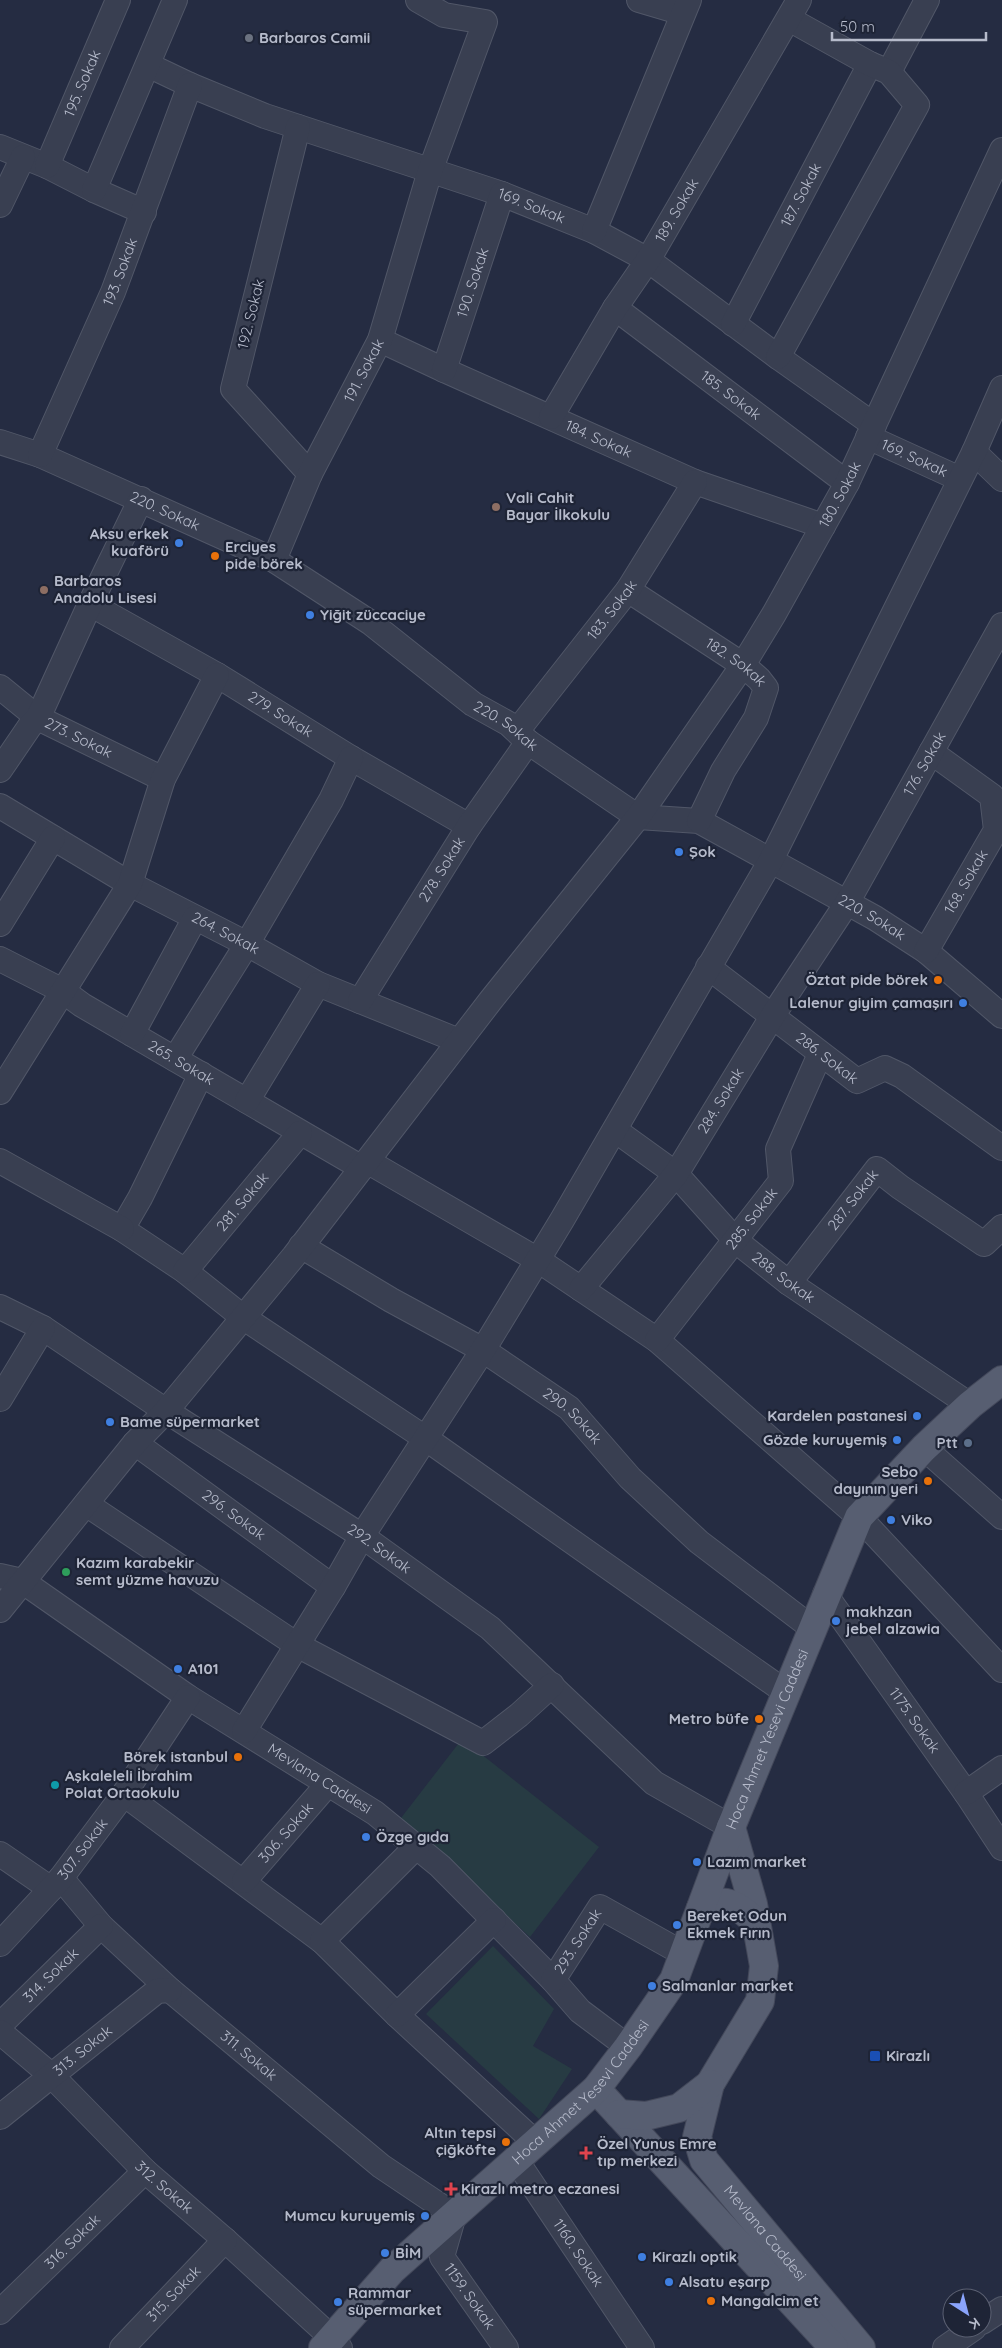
<svg xmlns="http://www.w3.org/2000/svg" width="1002" height="2348" font-family="Quicksand,sans-serif">
<style>
.green{fill:#273b43}
.lines{fill:none;stroke-linecap:round;stroke-linejoin:round}
.minor-casing{stroke:#515768;stroke-width:26}
.major-casing{stroke:#43485a;stroke-width:30}
.minor{stroke:#393f51;stroke-width:24}
.major{stroke:#575e71;stroke-width:28}
.worship-dot{fill:#6b7280;stroke:#1e2436;stroke-width:2}
.education-dot{fill:#8d6e63;stroke:#1e2436;stroke-width:2}
.shop-dot{fill:#3f7fe0;stroke:#1e2436;stroke-width:2}
.food-dot{fill:#e8710a;stroke:#1e2436;stroke-width:2}
.service-dot{fill:#5c6f8a;stroke:#1e2436;stroke-width:2}
.leisure-dot{fill:#2e9e5b;stroke:#1e2436;stroke-width:2}
.culture-dot{fill:#0f9aa8;stroke:#1e2436;stroke-width:2}
.transit-dot{fill:#1a4fb4;stroke:#1e2436;stroke-width:2}
.health-dot{fill:#e0444e;stroke:#1e2436;stroke-width:2}
.labels{text-anchor:middle;stroke-width:4.5;stroke-linejoin:round;paint-order:stroke}
.poi-label{font-size:15px;font-weight:bold;fill:#b6bbcb;stroke:#1e2436;text-anchor:start}
.street-label{font-size:15px;fill:#b6bbcb;stroke:#1e2436}
</style>
<rect width="100%" height="100%" fill="#252c42"/>
<path class="green" d="M462 1739 599 1847 530 1937 401 1818Z
M493 1946 554 2009 533 2046 572 2069 539 2119 426 2014Z"/>
<g class="lines">
<defs>
<g id="minor">
<path d="M639 0 683 13"/>
<path id="s1" d="M148 65 190 85 265 116 502 194 594 231 648 260 778 357 874 425"/>
<path d="M889 72 927 0"/>
<path d="M298 127 233 389 310 474"/>
<path d="M0 147 47 166 94 190 144 212"/>
<path id="s2" d="M47 166 118 0"/>
<path d="M94 190 175 0"/>
<path d="M0 205 23 157"/>
<path d="M594 231 689 0"/>
<path id="s3" d="M615 308 847 483"/>
<path id="s4" d="M733 324 870 64"/>
<path id="s5" d="M380 340 444 370 695 482 823 526"/>
<path d="M778 357 917 105 889 72 870 64 789 19"/>
<path id="s6" d="M444 370 502 194"/>
<path id="s7" d="M551 417 615 308 648 260 799 0"/>
<path id="s8" d="M868 437 960 479"/>
<path id="s9" d="M0 442 40 455 274 560 371 623 473 704 509 724 528 742 638 817 699 821 875 918 926 951 1002 1016"/>
<path d="M974 452 1002 479"/>
<path id="s10" d="M40 455 113 292 190 85"/>
<path id="s11" d="M274 560 310 474 380 340 430 171 485 22 444 15 418 0"/>
<path id="s12" d="M628 590 743 665 759 679 766 688 756 718 723 771 699 821"/>
<path id="s13" d="M90 604 217 675 351 758 469 826"/>
<path id="s14" d="M0 687 38 718 163 779"/>
<path id="s15" d="M517 731 628 590 695 482"/>
<path d="M0 770 30 726 38 718 90 604 141 499"/>
<path id="s16" d="M0 806 130 884 247 944 318 984 459 1041"/>
<path d="M0 924 53 838"/>
<path id="s17" d="M926 951 996 830 992 796 931 752"/>
<path id="s18" d="M0 959 63 991 82 1005 362 1168"/>
<path id="s19" d="M708 967 857 1081 885 1068 902 1076 1002 1148"/>
<path id="s20" d="M360 1001 469 826 528 742"/>
<path d="M132 1034 195 918"/>
<path d="M175 1059 247 944 331 800 351 758"/>
<path d="M201 1074 140 1198 122 1229 185 1271 244 1318 425 1438 787 1693"/>
<path d="M0 1092 130 884 163 779 217 675"/>
<path d="M247 1101 318 984"/>
<path id="s21" d="M615 1130 676 1174 736 1241 789 1283 970 1405"/>
<path d="M0 1161 122 1229"/>
<path d="M367 1161 538 1260 657 1340 859 1517 1002 1670"/>
<path id="s22" d="M301 1246 391 1300 483 1350 569 1408 630 1478 699 1542 812 1628"/>
<path id="s23" d="M185 1271 300 1133"/>
<path id="s24" d="M789 1283 877 1169 900 1187 984 1244 1002 1227"/>
<path id="s25" d="M581 1289 676 1174 775 1012 847 903 1002 625"/>
<path id="s26" d="M0 1307 43 1328 166 1411 362 1536 490 1628 654 1783 731 1827"/>
<path id="s27" d="M657 1340 781 1181 778 1149 820 1054"/>
<path d="M0 1399 43 1328"/>
<path id="s28" d="M135 1443 333 1587"/>
<path d="M924 1448 1002 1517"/>
<path d="M86 1504 297 1645 483 1743 519 1715 552 1685"/>
<path id="s29" d="M0 1576 22 1581 188 1697 375 1813 440 1866 553 1980 580 2011 628 2047"/>
<path id="s30" d="M825 1594 966 1793 1002 1848"/>
<path id="s31" d="M0 1610 135 1443 166 1411 294 1256 491 1000 638 817 743 665 774 614 847 483 1002 150"/>
<path d="M244 1731 333 1587 362 1536 483 1350 562 1220 770 862 974 452 1002 388"/>
<path d="M966 1793 1002 1768"/>
<path d="M124 1794 322 1941 397 2015 536 2143"/>
<path d="M0 1854 51 1889"/>
<path id="s32" d="M61 1878 101 1926 170 1990 381 2166 454 2215 442 2257 506 2348"/>
<path id="s33" d="M244 1881 328 1784"/>
<path d="M322 1941 417 1846"/>
<path id="s34" d="M0 1944 61 1878 124 1794 188 1697"/>
<path id="s35" d="M553 1980 600 1907 684 1954"/>
<path d="M397 2015 494 1920"/>
<path id="s36" d="M0 2025 101 1926"/>
<path id="s37" d="M0 2032 52 2076 145 2171 225 2240 332 2338 340 2348"/>
<path id="s38" d="M0 2117 157 1991 170 1990"/>
<path id="s39" d="M516 2160 642 2348"/>
<path id="s40" d="M0 2312 145 2171"/>
<path d="M982 2322 1002 2309"/>
<path id="s41" d="M122 2348 225 2240"/>
<path d="M945 2348 974 2328"/>
</g>
<g id="major">
<path id="s42" d="M731 1827 753 1904 764 1966 760 2001 710 2084 697 2137 704 2160 861 2348"/>
<path d="M701 1908C725 1896 738 1905 756 1922"/>
<path d="M596 2089 834 2348"/>
<path d="M619 2114 646 2116 679 2108 710 2084"/>
<path id="s43" d="M323 2348 392 2270 596 2089 628 2047 674 1980 731 1827 859 1517 924 1448 970 1405 1002 1380"/>
</g>
</defs>
<use href="#minor" class="minor-casing"/>
<use href="#major" class="major-casing"/>
<use href="#minor" class="minor"/>
<use href="#major" class="major"/>
</g>
<circle class="worship-dot" cx="249" cy="38" r="5"/>
<g class="education-dot">
<circle cx="496" cy="507" r="5"/>
<circle cx="44" cy="590" r="5"/>
</g>
<g class="shop-dot">
<circle cx="179" cy="543" r="5"/>
<circle cx="310" cy="615" r="5"/>
<circle cx="679" cy="852" r="5"/>
<circle cx="963" cy="1003" r="5"/>
<circle cx="917" cy="1416" r="5"/>
<circle cx="110" cy="1422" r="5"/>
<circle cx="897" cy="1440" r="5"/>
<circle cx="891" cy="1520" r="5"/>
<circle cx="836" cy="1621" r="5"/>
<circle cx="178" cy="1669" r="5"/>
<circle cx="366" cy="1837" r="5"/>
<circle cx="697" cy="1862" r="5"/>
<circle cx="677" cy="1925" r="5"/>
<circle cx="652" cy="1986" r="5"/>
<circle cx="425" cy="2216" r="5"/>
<circle cx="385" cy="2253" r="5"/>
<circle cx="642" cy="2257" r="5"/>
<circle cx="669" cy="2282" r="5"/>
<circle cx="338" cy="2302" r="5"/>
</g>
<g class="food-dot">
<circle cx="215" cy="556" r="5"/>
<circle cx="938" cy="980" r="5"/>
<circle cx="928" cy="1481" r="5"/>
<circle cx="759" cy="1719" r="5"/>
<circle cx="238" cy="1757" r="5"/>
<circle cx="506" cy="2142" r="5"/>
<circle cx="711" cy="2301" r="5"/>
</g>
<circle class="service-dot" cx="968" cy="1443" r="5"/>
<circle class="leisure-dot" cx="66" cy="1572" r="5"/>
<circle class="culture-dot" cx="55" cy="1785" r="5"/>
<rect class="transit-dot" x="869" y="2050" width="12" height="12" rx="2.5"/>
<g class="health-dot">
<path d="M583.5 2145.5h5v5h5v5h-5v5h-5v-5h-5v-5h5z"/>
<path d="M448.5 2181.5h5v5h5v5h-5v5h-5v-5h-5v-5h5z"/>
</g>
<g class="labels">
<g class="poi-label">
<text x="259" y="43">Barbaros Camii</text>
<text x="506" y="503">Vali Cahit<tspan x="506" dy="17">Bayar İlkokulu</tspan></text>
<text x="169" y="539" text-anchor="end">Aksu erkek<tspan x="169" dy="17">kuaförü</tspan></text>
<text x="225" y="552">Erciyes<tspan x="225" dy="17">pide börek</tspan></text>
<text x="54" y="586">Barbaros<tspan x="54" dy="17">Anadolu Lisesi</tspan></text>
<text x="320" y="620">Yiğit züccaciye</text>
<text x="689" y="857">Şok</text>
<text x="928" y="985" text-anchor="end">Öztat pide börek</text>
<text x="953" y="1008" text-anchor="end">Lalenur giyim çamaşırı</text>
<text x="907" y="1421" text-anchor="end">Kardelen pastanesi</text>
<text x="120" y="1427">Bame süpermarket</text>
<text x="887" y="1445" text-anchor="end">Gözde kuruyemiş</text>
<text x="958" y="1448" text-anchor="end">Ptt</text>
<text x="918" y="1477" text-anchor="end">Sebo<tspan x="918" dy="17">dayının yeri</tspan></text>
<text x="901" y="1525">Viko</text>
<text x="76" y="1568">Kazım karabekir<tspan x="76" dy="17">semt yüzme havuzu</tspan></text>
<text x="846" y="1617">makhzan<tspan x="846" dy="17">jebel alzawia</tspan></text>
<text x="188" y="1674">A101</text>
<text x="749" y="1724" text-anchor="end">Metro büfe</text>
<text x="228" y="1762" text-anchor="end">Börek istanbul</text>
<text x="65" y="1781">Aşkaleleli İbrahim<tspan x="65" dy="17">Polat Ortaokulu</tspan></text>
<text x="376" y="1842">Özge gıda</text>
<text x="707" y="1867">Lazım market</text>
<text x="687" y="1921">Bereket Odun<tspan x="687" dy="17">Ekmek Fırın</tspan></text>
<text x="662" y="1991">Salmanlar market</text>
<text x="886" y="2061">Kirazlı</text>
<text x="496" y="2138" text-anchor="end">Altın tepsi<tspan x="496" dy="17">çiğköfte</tspan></text>
<text x="597" y="2149">Özel Yunus Emre<tspan x="597" dy="17">tıp merkezi</tspan></text>
<text x="461" y="2194">Kirazlı metro eczanesi</text>
<text x="415" y="2221" text-anchor="end">Mumcu kuruyemiş</text>
<text x="395" y="2258">BİM</text>
<text x="652" y="2262">Kirazlı optik</text>
<text x="679" y="2287">Alsatu eşarp</text>
<text x="348" y="2298">Rammar<tspan x="348" dy="17">süpermarket</tspan></text>
<text x="721" y="2306">Mangalcim et</text>
</g>
<g class="street-label">
<text dy="5" stroke="none"><textPath href="#s2" startOffset="90">195. Sokak</textPath></text>
<text dy="5" stroke="none"><textPath href="#s4" startOffset="146">187. Sokak</textPath></text>
<text dy="5" stroke="none"><textPath href="#s1" startOffset="409">169. Sokak</textPath></text>
<text dy="5" stroke="none"><textPath href="#s7" startOffset="242">189. Sokak</textPath></text>
<text dy="5" stroke="none"><textPath href="#s10" startOffset="200">193. Sokak</textPath></text>
<text dy="5" stroke="none"><textPath href="#s6" startOffset="92">190. Sokak</textPath></text>
<text transform="translate(251 314) rotate(-76)" y="5">192. Sokak</text>
<text dy="5" stroke="none"><textPath href="#s11" startOffset="210">191. Sokak</textPath></text>
<text dy="5" stroke="none"><textPath href="#s3" startOffset="145">185. Sokak</textPath></text>
<text dy="5" stroke="none"><textPath href="#s5" startOffset="240">184. Sokak</textPath></text>
<text dy="5" stroke="none"><textPath href="#s8" startOffset="51">169. Sokak</textPath></text>
<text dy="5" stroke="none"><textPath href="#s31" startOffset="1399">180. Sokak</textPath></text>
<text dy="5" stroke="none"><textPath href="#s9" startOffset="179">220. Sokak</textPath></text>
<text dy="5" stroke="none"><textPath href="#s15" startOffset="154">183. Sokak</textPath></text>
<text dy="5" stroke="none"><textPath href="#s12" startOffset="130">182. Sokak</textPath></text>
<text dy="5" stroke="none"><textPath href="#s13" startOffset="220">279. Sokak</textPath></text>
<text dy="5" stroke="none"><textPath href="#s9" startOffset="584">220. Sokak</textPath></text>
<text dy="5" stroke="none"><textPath href="#s14" startOffset="94">273. Sokak</textPath></text>
<text dy="5" stroke="none"><textPath href="#s25" startOffset="629">176. Sokak</textPath></text>
<text dy="5" stroke="none"><textPath href="#s20" startOffset="155">278. Sokak</textPath></text>
<text dy="5" stroke="none"><textPath href="#s17" startOffset="80">168. Sokak</textPath></text>
<text dy="5" stroke="none"><textPath href="#s9" startOffset="1004">220. Sokak</textPath></text>
<text dy="5" stroke="none"><textPath href="#s16" startOffset="259">264. Sokak</textPath></text>
<text dy="5" stroke="none"><textPath href="#s19" startOffset="150">286. Sokak</textPath></text>
<text dy="5" stroke="none"><textPath href="#s18" startOffset="209">265. Sokak</textPath></text>
<text dy="5" stroke="none"><textPath href="#s25" startOffset="235">284. Sokak</textPath></text>
<text dy="5" stroke="none"><textPath href="#s23" startOffset="90">281. Sokak</textPath></text>
<text dy="5" stroke="none"><textPath href="#s24" startOffset="105">287. Sokak</textPath></text>
<text dy="5" stroke="none"><textPath href="#s27" startOffset="154">285. Sokak</textPath></text>
<text dy="5" stroke="none"><textPath href="#s21" startOffset="225">288. Sokak</textPath></text>
<text dy="5" stroke="none"><textPath href="#s22" startOffset="321">290. Sokak</textPath></text>
<text dy="5" stroke="none"><textPath href="#s28" startOffset="122">296. Sokak</textPath></text>
<text dy="5" stroke="none"><textPath href="#s26" startOffset="450">292. Sokak</textPath></text>
<text dy="5" stroke="none"><textPath href="#s30" startOffset="155">1175. Sokak</textPath></text>
<text dy="5" stroke="none"><textPath href="#s43" startOffset="769">Hoca Ahmet Yesevi Caddesi</textPath></text>
<text dy="5" stroke="none"><textPath href="#s29" startOffset="380">Mevlana Caddesi</textPath></text>
<text dy="5" stroke="none"><textPath href="#s33" startOffset="64">306. Sokak</textPath></text>
<text dy="5" stroke="none"><textPath href="#s34" startOffset="126">307. Sokak</textPath></text>
<text dy="5" stroke="none"><textPath href="#s35" startOffset="46">293. Sokak</textPath></text>
<text dy="5" stroke="none"><textPath href="#s36" startOffset="71">314. Sokak</textPath></text>
<text dy="5" stroke="none"><textPath href="#s38" startOffset="106">313. Sokak</textPath></text>
<text dy="5" stroke="none"><textPath href="#s32" startOffset="259">311. Sokak</textPath></text>
<text dy="5" stroke="none"><textPath href="#s43" startOffset="364">Hoca Ahmet Yesevi Caddesi</textPath></text>
<text dy="5" stroke="none"><textPath href="#s37" startOffset="226">312. Sokak</textPath></text>
<text dy="5" stroke="none"><textPath href="#s42" startOffset="449">Mevlana Caddesi</textPath></text>
<text dy="5" stroke="none"><textPath href="#s40" startOffset="101">316. Sokak</textPath></text>
<text dy="5" stroke="none"><textPath href="#s39" startOffset="112">1160. Sokak</textPath></text>
<text dy="5" stroke="none"><textPath href="#s41" startOffset="75">315. Sokak</textPath></text>
<text dy="5" stroke="none"><textPath href="#s32" startOffset="611">1159. Sokak</textPath></text>
</g>
</g>
<g transform="translate(967 2313) rotate(144)"><circle r="24" fill="#1e2436" stroke="#5b6072"/>
<path d="M0-4L9 19L0 12L-9 19Z" fill="#8aa4fc"/>
<text y="-8" font-size="14" font-weight="bold" text-anchor="middle" fill="#b6bbcb">K</text>
</g>
<path d="M832 32v8h154v-8" fill="none" stroke="#b6bbcb" stroke-width="2.5"/>
<text x="840" y="32" font-size="15" fill="#b6bbcb" stroke="#1e2436" stroke-width="4" paint-order="stroke">50 m</text>
</svg>
